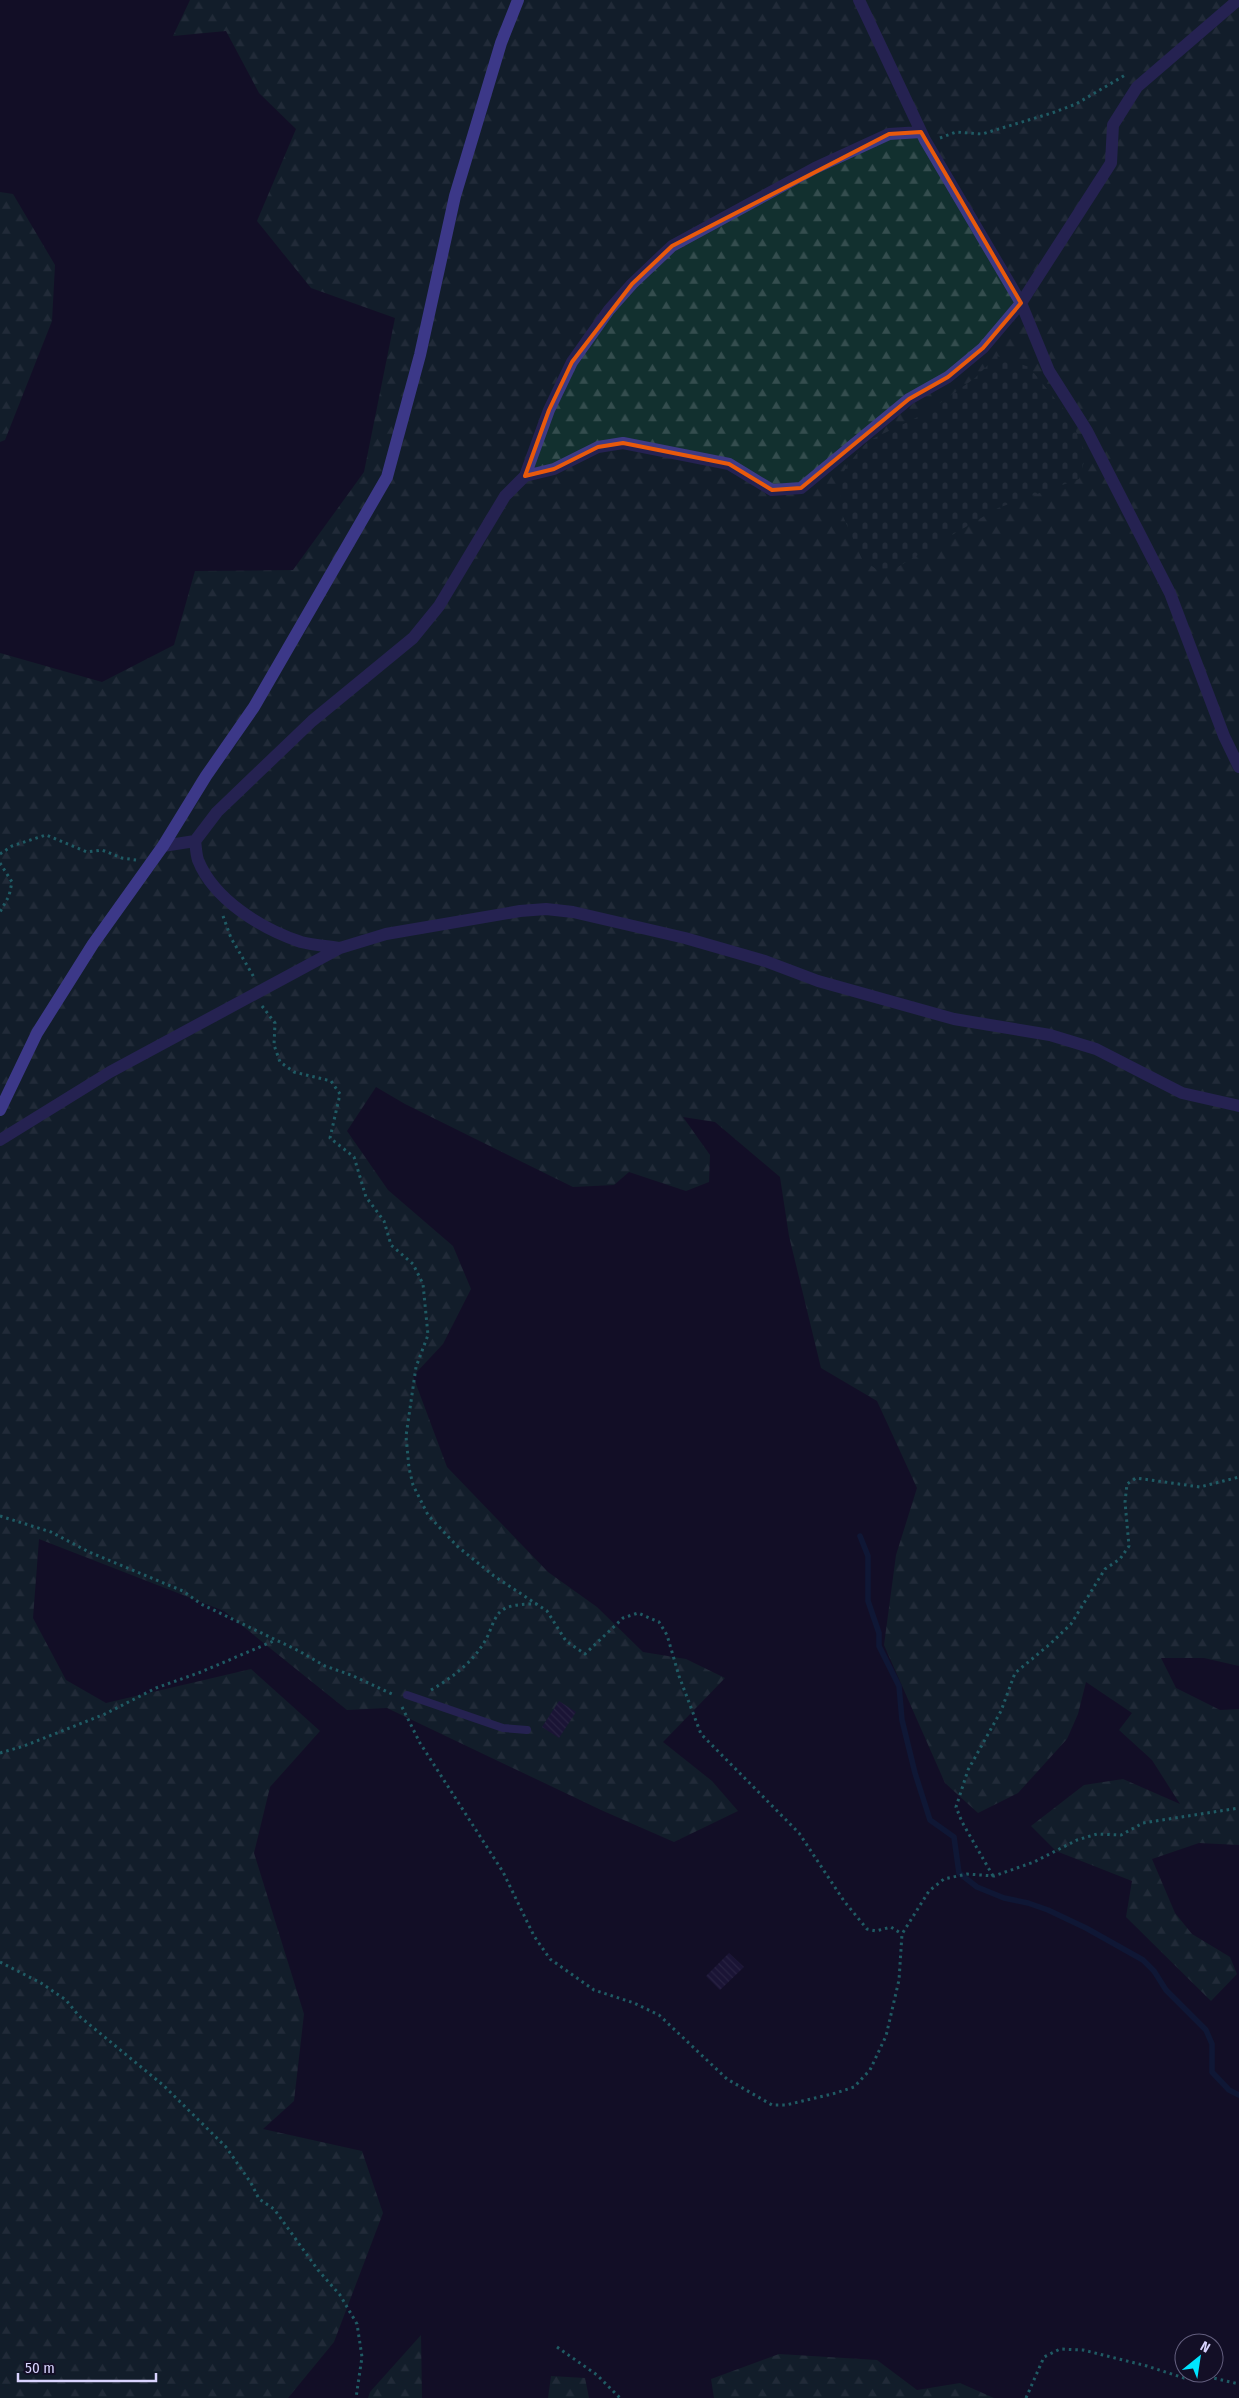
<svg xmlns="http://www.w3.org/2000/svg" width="1239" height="2398" font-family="'Fira Sans Condensed',sans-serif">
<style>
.forest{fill:url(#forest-firs)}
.cemetery{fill:url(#cemetery-stones)}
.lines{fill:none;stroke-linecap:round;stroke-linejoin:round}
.stream{stroke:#0c2248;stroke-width:5.5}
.building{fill:url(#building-back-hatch)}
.path{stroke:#2fb8b0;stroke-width:3;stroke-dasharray:2.5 4;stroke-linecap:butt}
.lane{stroke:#3d3a85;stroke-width:8}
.street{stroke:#3d3a85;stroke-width:12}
.secondary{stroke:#6f6bff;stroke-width:12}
.marked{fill:none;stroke:#e8590c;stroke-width:4;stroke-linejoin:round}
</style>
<defs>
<pattern id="forest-firs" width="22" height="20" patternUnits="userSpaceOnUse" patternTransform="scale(1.25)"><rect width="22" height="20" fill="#12302f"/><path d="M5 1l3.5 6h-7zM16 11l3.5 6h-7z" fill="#344d4e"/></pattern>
<pattern id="cemetery-stones" width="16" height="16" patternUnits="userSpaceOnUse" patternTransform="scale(1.25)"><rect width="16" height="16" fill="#12302f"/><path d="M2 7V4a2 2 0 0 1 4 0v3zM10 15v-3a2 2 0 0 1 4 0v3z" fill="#344d4e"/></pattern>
<pattern id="building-back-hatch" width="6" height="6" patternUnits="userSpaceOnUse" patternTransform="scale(1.25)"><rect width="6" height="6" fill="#241b47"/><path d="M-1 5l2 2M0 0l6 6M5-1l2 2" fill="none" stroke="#433b63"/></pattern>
</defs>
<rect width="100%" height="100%" fill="#130f26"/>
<path class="forest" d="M190 0H1239V1666L1204 1658H1161L1176 1688 1220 1710 1239 1709V1845L1199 1843 1152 1859 1175 1913 1192 1934 1230 1957 1237 1974 1211 2001 1126 1917 1132 1881 1056 1851 1031 1826 1084 1785 1123 1779 1180 1804 1152 1760 1119 1730 1132 1713 1086 1682 1078 1714 1067 1739 1018 1793 978 1813 945 1783 884 1645 896 1555 917 1488 877 1401 821 1368 789 1236 780 1177 715 1122 683 1117 710 1155 709 1182 686 1191 629 1172 614 1185 573 1187 405 1104 376 1087 347 1131 388 1190 453 1246 471 1289 443 1344 413 1376 447 1467 548 1572 597 1607 643 1652 686 1659 725 1678 663 1742 712 1781 738 1811 674 1842 601 1810 387 1708 347 1710 224 1611 39 1539 33 1618 66 1680 106 1703 251 1669 320 1731 270 1787 254 1853 304 2014 294 2101 263 2129 362 2151 383 2213 334 2342 288 2398H0V653L102 682 174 645 195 571 293 570 364 472 395 318 311 288 257 221 296 129 259 93 226 31 173 36Z
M0 192 13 194 55 265 52 321 5 440 0 442Z
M421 2335 422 2398H368L370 2392Z
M779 2354 877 2360 917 2390 960 2383 994 2398H714L711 2379Z
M551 2376 585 2378 589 2398H548Z"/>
<path class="cemetery" d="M997 356 1029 367 1070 417 1086 455 1079 479 998 508 896 568 876 569 862 559 841 512 840 480 847 465 868 441 926 413 975 378Z"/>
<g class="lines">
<path class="stream" d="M860 1536 868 1556V1601L879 1633V1646L899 1686 902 1720 915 1773 930 1820 954 1837 959 1873 977 1887 1004 1898 1028 1903 1048 1910 1086 1928 1143 1960 1154 1971 1166 1990 1206 2030 1212 2044V2072L1229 2090 1239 2095"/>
</g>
<path class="building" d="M559 1701 576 1712 559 1738 542 1727Z
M729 1953 744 1967 720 1990 706 1976Z"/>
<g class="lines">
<path class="path" d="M940 138 956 132 982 134 1052 113 1076 104 1127 74
M0 854 12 846 46 835 87 852 102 850 122 858 136 860
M0 863 12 882 9 896 0 912
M223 916 231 938 255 979
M262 1006 275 1023 274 1045 280 1062 294 1072 331 1081 340 1094 330 1138 354 1157 366 1197 384 1221 391 1245 413 1264 423 1284 428 1335 416 1367 406 1436 409 1468 413 1485 428 1515 457 1546 494 1576 547 1611 566 1641 585 1654 623 1618 638 1613 659 1622 667 1635 679 1676 701 1734 799 1833 844 1901 867 1929 876 1931 891 1927 902 1934
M0 1516 51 1532 89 1552 183 1591 201 1604 299 1651 325 1666 351 1675 394 1695
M431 1690C453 1677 472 1663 485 1641 490 1633 493 1620 499 1613 507 1604 525 1604 536 1604
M402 1707 420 1743 503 1872 534 1936 550 1959 594 1990 634 2003 659 2015 727 2079 772 2105H786L836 2093 854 2087 870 2070 886 2036 899 1980 902 1934 929 1891 944 1879 967 1874 994 1876 1034 1862 1077 1840 1097 1834 1121 1835 1143 1823 1239 1808
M0 1753 24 1746 105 1714 156 1688 201 1672 276 1640
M993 1876 962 1822 956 1807 968 1770 1001 1711 1015 1673 1050 1644 1071 1624 1105 1569 1120 1559 1129 1546 1125 1502 1127 1484 1136 1478 1200 1487 1239 1477
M0 1962 41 1983 66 2000 79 2016 163 2085 226 2147 251 2183 259 2199 274 2209 318 2270 340 2295 357 2324 362 2357 356 2398
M557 2347 597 2375 620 2398
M1026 2398 1044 2357 1060 2349 1083 2350 1147 2366 1184 2378 1209 2377 1239 2384"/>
<path class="lane" d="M407 1695 503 1728 527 1730"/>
<path class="street" d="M859 0 925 140 1021 303 1049 371 1087 431 1170 593 1224 736 1239 767
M525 476 549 410 572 362 609 310 632 284 672 246 815 168 889 134 921 132
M195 841C196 847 196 854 198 860 214 900 262 929 301 942 313 945 327 946 340 948
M163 846 195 841 217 812 312 721 413 638 439 606 505 496 525 476 554 469 598 447 623 443 729 464 772 490 801 488 909 399 948 377 983 348 1021 303 1111 163 1113 125 1137 87 1238 0
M0 1140 110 1072 340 948 386 934 520 911 546 909 573 912 685 938 765 961 818 981 954 1019 1050 1035 1096 1049 1182 1093 1239 1106"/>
<path class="secondary" d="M0 1110 37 1033 93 944 163 846 206 776 254 707 387 477 420 355 455 196 501 43 518 0"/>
</g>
<path d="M0 0H1239V2398H0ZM921 132 1021 303 983 348 948 377 909 399 801 488 772 490 729 464 623 443 598 447 554 469 525 476 549 410 572 362 632 284 672 246 889 134Z" fill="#130f26" fill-opacity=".55" fill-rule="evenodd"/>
<path class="marked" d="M921 132 1021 303 983 348 948 377 909 399 801 488 772 490 729 464 623 443 598 447 554 469 525 476 549 410 572 362 632 284 672 246 889 134Z"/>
<g transform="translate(1199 2358) rotate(30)"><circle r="24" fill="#130f26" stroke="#625e7d"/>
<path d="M0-4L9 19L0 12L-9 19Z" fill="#00e5ff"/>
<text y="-8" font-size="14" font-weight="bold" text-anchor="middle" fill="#d9d4ff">N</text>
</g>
<path d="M18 2373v8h138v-8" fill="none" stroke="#d9d4ff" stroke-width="2.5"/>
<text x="25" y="2373" font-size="15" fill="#d9d4ff" stroke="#130f26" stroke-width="4" paint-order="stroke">50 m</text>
</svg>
